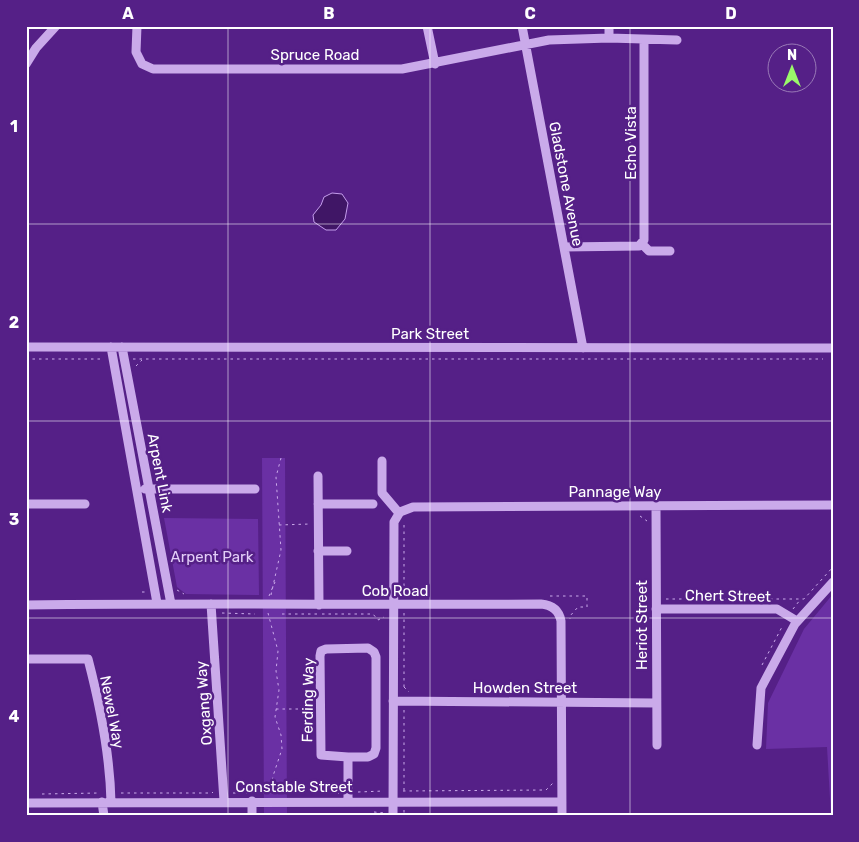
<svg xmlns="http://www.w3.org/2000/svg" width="859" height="842" font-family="Rubik,sans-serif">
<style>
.green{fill:#6a30a4}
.water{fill:#401666;stroke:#c49dec}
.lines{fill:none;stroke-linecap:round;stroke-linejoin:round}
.path{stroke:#caaaea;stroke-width:1;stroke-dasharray:2.5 4;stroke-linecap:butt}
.minor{stroke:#caaaea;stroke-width:9}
.grid{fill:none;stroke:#fff;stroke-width:1;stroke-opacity:0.55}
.labels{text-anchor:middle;stroke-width:5;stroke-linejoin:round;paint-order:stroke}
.street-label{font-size:15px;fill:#fff;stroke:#552087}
.park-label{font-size:15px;fill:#e3cef8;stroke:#552087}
.neatline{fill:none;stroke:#fff;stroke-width:2}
.grid-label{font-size:16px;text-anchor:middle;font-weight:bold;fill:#fff}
</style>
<rect width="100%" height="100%" fill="#552087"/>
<path class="green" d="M262 458H285L287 816H264Z
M164 518 258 519 259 595 186 594 177 587Z
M833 594V816H831L827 747 766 749 768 703 804 629Z"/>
<path class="water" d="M332 193 342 194 348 203 345 219 336 230H326L314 222 313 215 321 205 324 197Z"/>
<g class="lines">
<path class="path" d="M26 359H104
M133 359H823
M136 366 142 360
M640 516 647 521
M279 525 310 524
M404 525V596
M177 590 184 594
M142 592H147
M271 595 281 550 276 477 281 458
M269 596 275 582
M550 596H587V607H578L570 616V619
M666 599H804L833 567
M793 609 800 600
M222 613 255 614
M268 613 278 651 276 671 279 690 275 717 281 735 282 749 273 776 270 793
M404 613V691
M282 614H318
M322 614H373L378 620 384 617
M762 665 783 625
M404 687 409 692
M276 709H312
M404 710V794
M403 791 546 790 553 783
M212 792 213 793
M358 792 384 791
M121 793H210
M233 793H249
M255 793H276
M325 793H339
M42 794 99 793
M404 810V816
M374 812 385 813
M26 815 29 812"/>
<path class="minor" d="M137 26 136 52 142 64 153 69H402L549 40 609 38 677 40
M427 26 435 64
M522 26 583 348
M609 38V26
M26 64 36 48 56 26
M642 244 649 251H670
M564 247 639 246 644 240V40
M26 347 833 348
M111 347 157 603
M122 347 171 604
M382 461V493L399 513
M318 476 319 605
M145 489H255
M26 504H85
M318 504H373
M656 506 657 745
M318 551H347
M211 604 224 801
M26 605C198 603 370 605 541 604 552 605 559 610 561 621L562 816
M656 609H777L797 621
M26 659H88C100 705 110 755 111 802
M393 701 656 703
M757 745 761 688 795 624 833 582
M348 757 321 755 320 656 321 651 326 649 368 648 374 652 376 657V748L374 754 368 757H348V801
M102 802 104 816
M26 803 562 802
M252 816V801
M393 816 394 522 400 512 413 507 833 505"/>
</g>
<path class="grid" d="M228 26V816M430 26V816M630 26V816M26 224H833M26 421H833M26 618H833"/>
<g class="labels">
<g class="street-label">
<text x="315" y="60">Spruce Road</text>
<text transform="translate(631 143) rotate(-90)" y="5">Echo Vista</text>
<text transform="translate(566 184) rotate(79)" y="5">Gladstone Avenue</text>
<text x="430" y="339">Park Street</text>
<text transform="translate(160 473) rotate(79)" y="5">Arpent Link</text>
<text x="615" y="497">Pannage Way</text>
<text x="395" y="596">Cob Road</text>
<text transform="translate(728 596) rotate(1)" y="5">Chert Street</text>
<text transform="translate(642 625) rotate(-90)" y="5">Heriot Street</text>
<text x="525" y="693">Howden Street</text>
<text transform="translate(308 700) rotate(-89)" y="5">Ferding Way</text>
<text transform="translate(204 703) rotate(-94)" y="5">Oxgang Way</text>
<text transform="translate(112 712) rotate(79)" y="5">Newel Way</text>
<text x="294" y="792">Constable Street</text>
</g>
<g class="park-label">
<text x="212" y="562">Arpent Park</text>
</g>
</g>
<rect width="859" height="842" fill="none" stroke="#552087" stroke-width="55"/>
<g transform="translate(792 68)"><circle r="24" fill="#552087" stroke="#9979b7"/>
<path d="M0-4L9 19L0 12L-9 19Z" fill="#9af86a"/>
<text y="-8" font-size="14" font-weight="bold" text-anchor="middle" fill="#ffffff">N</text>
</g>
<rect x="28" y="28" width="804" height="786" class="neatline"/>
<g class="grid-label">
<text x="128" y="19">A</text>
<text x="329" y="19">B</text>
<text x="530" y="19">C</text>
<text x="731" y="19">D</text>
<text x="14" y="132">1</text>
<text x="14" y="328">2</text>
<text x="14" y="525">3</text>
<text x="14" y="722">4</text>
</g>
</svg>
